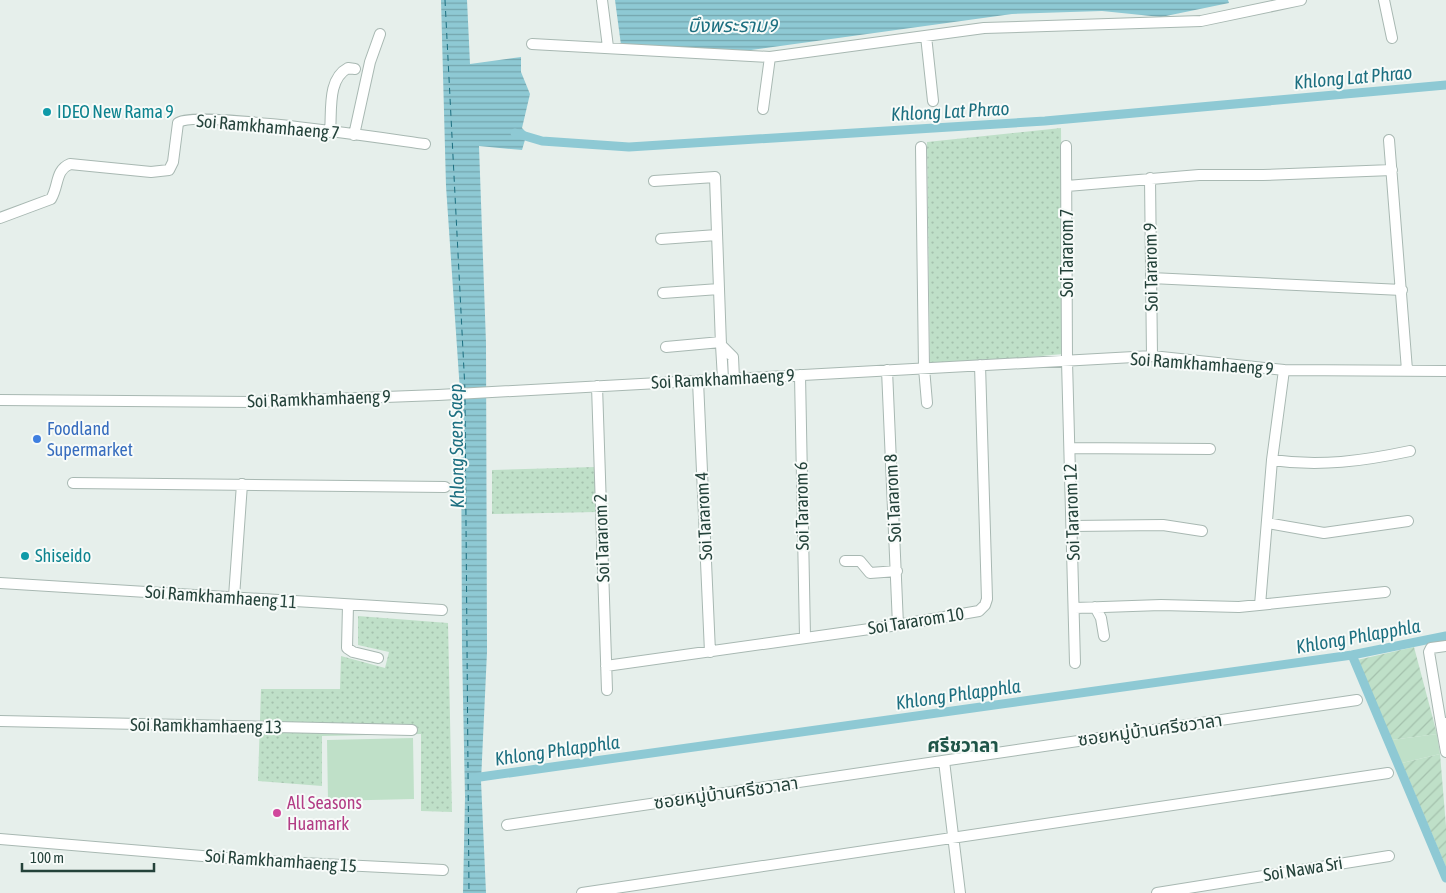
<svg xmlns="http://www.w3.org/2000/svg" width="1446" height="893" font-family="'Asap Condensed','Noto Sans Thai',sans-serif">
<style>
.grass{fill:url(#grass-dots)}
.garden{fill:url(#garden-furrows)}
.pitch{fill:#bfe0c8}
.water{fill:url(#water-rules)}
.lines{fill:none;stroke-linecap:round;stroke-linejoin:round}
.canal{stroke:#8ec9d4;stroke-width:9}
.ferry{stroke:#1c6f80;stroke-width:1;stroke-dasharray:6 5;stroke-linecap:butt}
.street-casing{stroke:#a8b8b2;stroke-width:12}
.street{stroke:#fff;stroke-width:10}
.culture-dot{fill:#0f9aa8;stroke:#f7fbf9;stroke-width:2}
.shop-dot{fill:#3f7fe0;stroke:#f7fbf9;stroke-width:2}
.hotel-dot{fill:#d1479c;stroke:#f7fbf9;stroke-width:2}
.labels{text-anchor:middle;stroke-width:4;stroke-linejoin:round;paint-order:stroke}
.culture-label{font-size:18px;fill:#0d838f;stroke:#f7fbf9;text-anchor:start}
.street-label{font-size:18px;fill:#24423a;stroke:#f7fbf9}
.shop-label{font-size:18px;fill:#366cbe;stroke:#f7fbf9;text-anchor:start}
.hotel-label{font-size:18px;fill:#b23c85;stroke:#f7fbf9;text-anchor:start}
.water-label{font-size:19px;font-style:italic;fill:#1c6f80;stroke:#f7fbf9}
.neighbourhood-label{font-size:19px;font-weight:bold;fill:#1f5548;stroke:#f7fbf9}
</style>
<defs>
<pattern id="grass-dots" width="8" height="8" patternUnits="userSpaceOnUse" patternTransform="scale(1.25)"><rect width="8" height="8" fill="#bfe0c8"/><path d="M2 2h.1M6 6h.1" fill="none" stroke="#a4c1ad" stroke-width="1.8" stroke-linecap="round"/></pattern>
<pattern id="garden-furrows" width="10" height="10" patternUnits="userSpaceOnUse" patternTransform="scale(1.25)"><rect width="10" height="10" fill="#bfe0c8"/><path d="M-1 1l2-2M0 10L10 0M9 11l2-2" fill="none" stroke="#a4c1ad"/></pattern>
<pattern id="water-rules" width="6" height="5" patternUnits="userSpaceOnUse" patternTransform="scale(1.25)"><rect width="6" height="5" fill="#8ec9d4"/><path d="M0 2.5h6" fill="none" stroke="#74a5ad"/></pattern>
</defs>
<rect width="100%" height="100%" fill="#e6efeb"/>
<path class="grass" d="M1061 128 1063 354 930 366 927 142Z
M595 467 597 512 492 514V470Z
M358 616 448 623 452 812 421 811V734L322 736V786L258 781 261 689H340L341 656 385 668 389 652 358 645Z"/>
<path class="garden" d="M1414 647 1437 734 1391 740 1357 660Z
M1440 754 1446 826V867L1402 763Z"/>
<path class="pitch" d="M1437 734 1440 754 1402 763 1391 740Z
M413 738 414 799 328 801 327 740Z"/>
<path class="water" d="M441 0H467L470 64 521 57V72L530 94 522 128 527 133 522 150 479 146 486 343 487 652 481 781 486 893H463L465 797 462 648 461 406 446 186Z
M615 0H1228L1229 3 1161 17 1102 11 1012 14 744 51 621 45Z"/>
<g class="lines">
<path class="canal" d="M515 133 542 141 629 147 1045 121 1446 85
M1352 655 1446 878
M473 778 1352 655 1446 636"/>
<path class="ferry" d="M445 0 465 390
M465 399 469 893"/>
<defs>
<path id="street" d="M602 0 608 47
M1384 0 1392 38
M926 36 933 101
M532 44 770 57 763 109
M770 57 984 28 1201 21 1301 0
M330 132C332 111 327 79 348 68L355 69
M354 135 370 62 380 34
M1389 140 1407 370
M1066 146 1067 361 1075 663
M921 147 924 368 927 403
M1150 178 1152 356
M654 181 715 177 721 345
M1067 186 1199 175H1263L1392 170
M0 218 51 199C59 186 55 170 70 164L151 172 169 170 173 162 178 123C192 109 394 140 425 144
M661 239 717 235
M1151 278 1402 290
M663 293 719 289
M666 347 721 342
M887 370 898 625
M800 375 805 637
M723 379 721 345 733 357 734 379
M698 381 710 652
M597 386 607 690
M0 400 253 402 438 395 1152 356 1284 370 1446 371
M1070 448 1210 449
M1272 460C1320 467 1363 461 1410 451
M73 483 445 487
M1267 523 1324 533 1408 521
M1072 526 1163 525 1202 531
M845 561H860L870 573 897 571
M0 583 442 610
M234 597 242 484
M348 605 347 648 353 652 378 658
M1260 605 1272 460 1284 370
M1095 607 1101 618 1104 636
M1075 608 1161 605 1239 607 1385 592
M606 666 898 625 979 611 985 605 987 599 980 365
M0 721 412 730
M1446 723 1441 724 1446 752
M1441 724 1429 652 1431 648 1446 646
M944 761 960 893
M507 825 1357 700
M0 839 262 861 443 870
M582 893 1388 773
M1157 893 1389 856"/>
</defs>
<use href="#street" class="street-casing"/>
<use href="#street" class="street"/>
</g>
<g class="culture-dot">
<circle cx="47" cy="112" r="5"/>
<circle cx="25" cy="556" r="5"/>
</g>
<circle class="shop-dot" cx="37" cy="439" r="5"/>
<circle class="hotel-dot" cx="277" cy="813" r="5"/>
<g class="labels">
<g class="culture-label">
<text x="57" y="118">IDEO New Rama 9</text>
<text x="35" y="562">Shiseido</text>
</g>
<g class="street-label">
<text transform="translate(268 127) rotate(5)" y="6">Soi Ramkhamhaeng 7</text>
<text transform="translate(1067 253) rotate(-90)" y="6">Soi Tararom 7</text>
<text transform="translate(1151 267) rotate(-91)" y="6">Soi Tararom 9</text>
<text transform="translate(1202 364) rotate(4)" y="6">Soi Ramkhamhaeng 9</text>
<text transform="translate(723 379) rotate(-3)" y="6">Soi Ramkhamhaeng 9</text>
<text transform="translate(319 399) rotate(-2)" y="6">Soi Ramkhamhaeng 9</text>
<text transform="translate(893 498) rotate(-93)" y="6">Soi Tararom 8</text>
<text transform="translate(802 506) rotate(-91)" y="6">Soi Tararom 6</text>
<text transform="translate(1072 512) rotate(-92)" y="6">Soi Tararom 12</text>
<text transform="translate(704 516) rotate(-93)" y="6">Soi Tararom 4</text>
<text transform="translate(602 538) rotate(-92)" y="6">Soi Tararom 2</text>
<text transform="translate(221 597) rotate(4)" y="6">Soi Ramkhamhaeng 11</text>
<text transform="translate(916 621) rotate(-9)" y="6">Soi Tararom 10</text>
<text transform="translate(206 726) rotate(1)" y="6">Soi Ramkhamhaeng 13</text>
<text transform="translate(1150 730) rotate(-8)" y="6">ซอยหมู่บ้านศรีชวาลา</text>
<text transform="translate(726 793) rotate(-8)" y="6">ซอยหมู่บ้านศรีชวาลา</text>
<text transform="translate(281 861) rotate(4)" y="6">Soi Ramkhamhaeng 15</text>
<text transform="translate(1303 869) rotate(-9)" y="6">Soi Nawa Sri</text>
</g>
<g class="shop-label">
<text x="47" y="435">Foodland<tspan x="47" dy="21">Supermarket</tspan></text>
</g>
<g class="hotel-label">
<text x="287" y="809">All Seasons<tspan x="287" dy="21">Huamark</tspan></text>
</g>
<g class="water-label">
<text x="733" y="32">บึงพระราม 9</text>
<text transform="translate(1353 77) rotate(-5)" y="7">Khlong Lat Phrao</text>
<text transform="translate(950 111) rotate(-3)" y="7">Khlong Lat Phrao</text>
<text transform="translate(456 446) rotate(-91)" y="7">Khlong Saen Saep</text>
<text transform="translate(1358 636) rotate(-10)" y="7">Khlong Phlapphla</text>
<text transform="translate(958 694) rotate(-8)" y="7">Khlong Phlapphla</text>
<text transform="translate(557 750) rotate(-8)" y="7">Khlong Phlapphla</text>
</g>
<g class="neighbourhood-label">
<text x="963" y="752">ศรีชวาลา</text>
</g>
</g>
<path d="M22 863v8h132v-8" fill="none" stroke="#24423a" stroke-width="2.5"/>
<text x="30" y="863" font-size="15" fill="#24423a" stroke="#f7fbf9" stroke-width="4" paint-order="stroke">100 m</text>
</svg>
